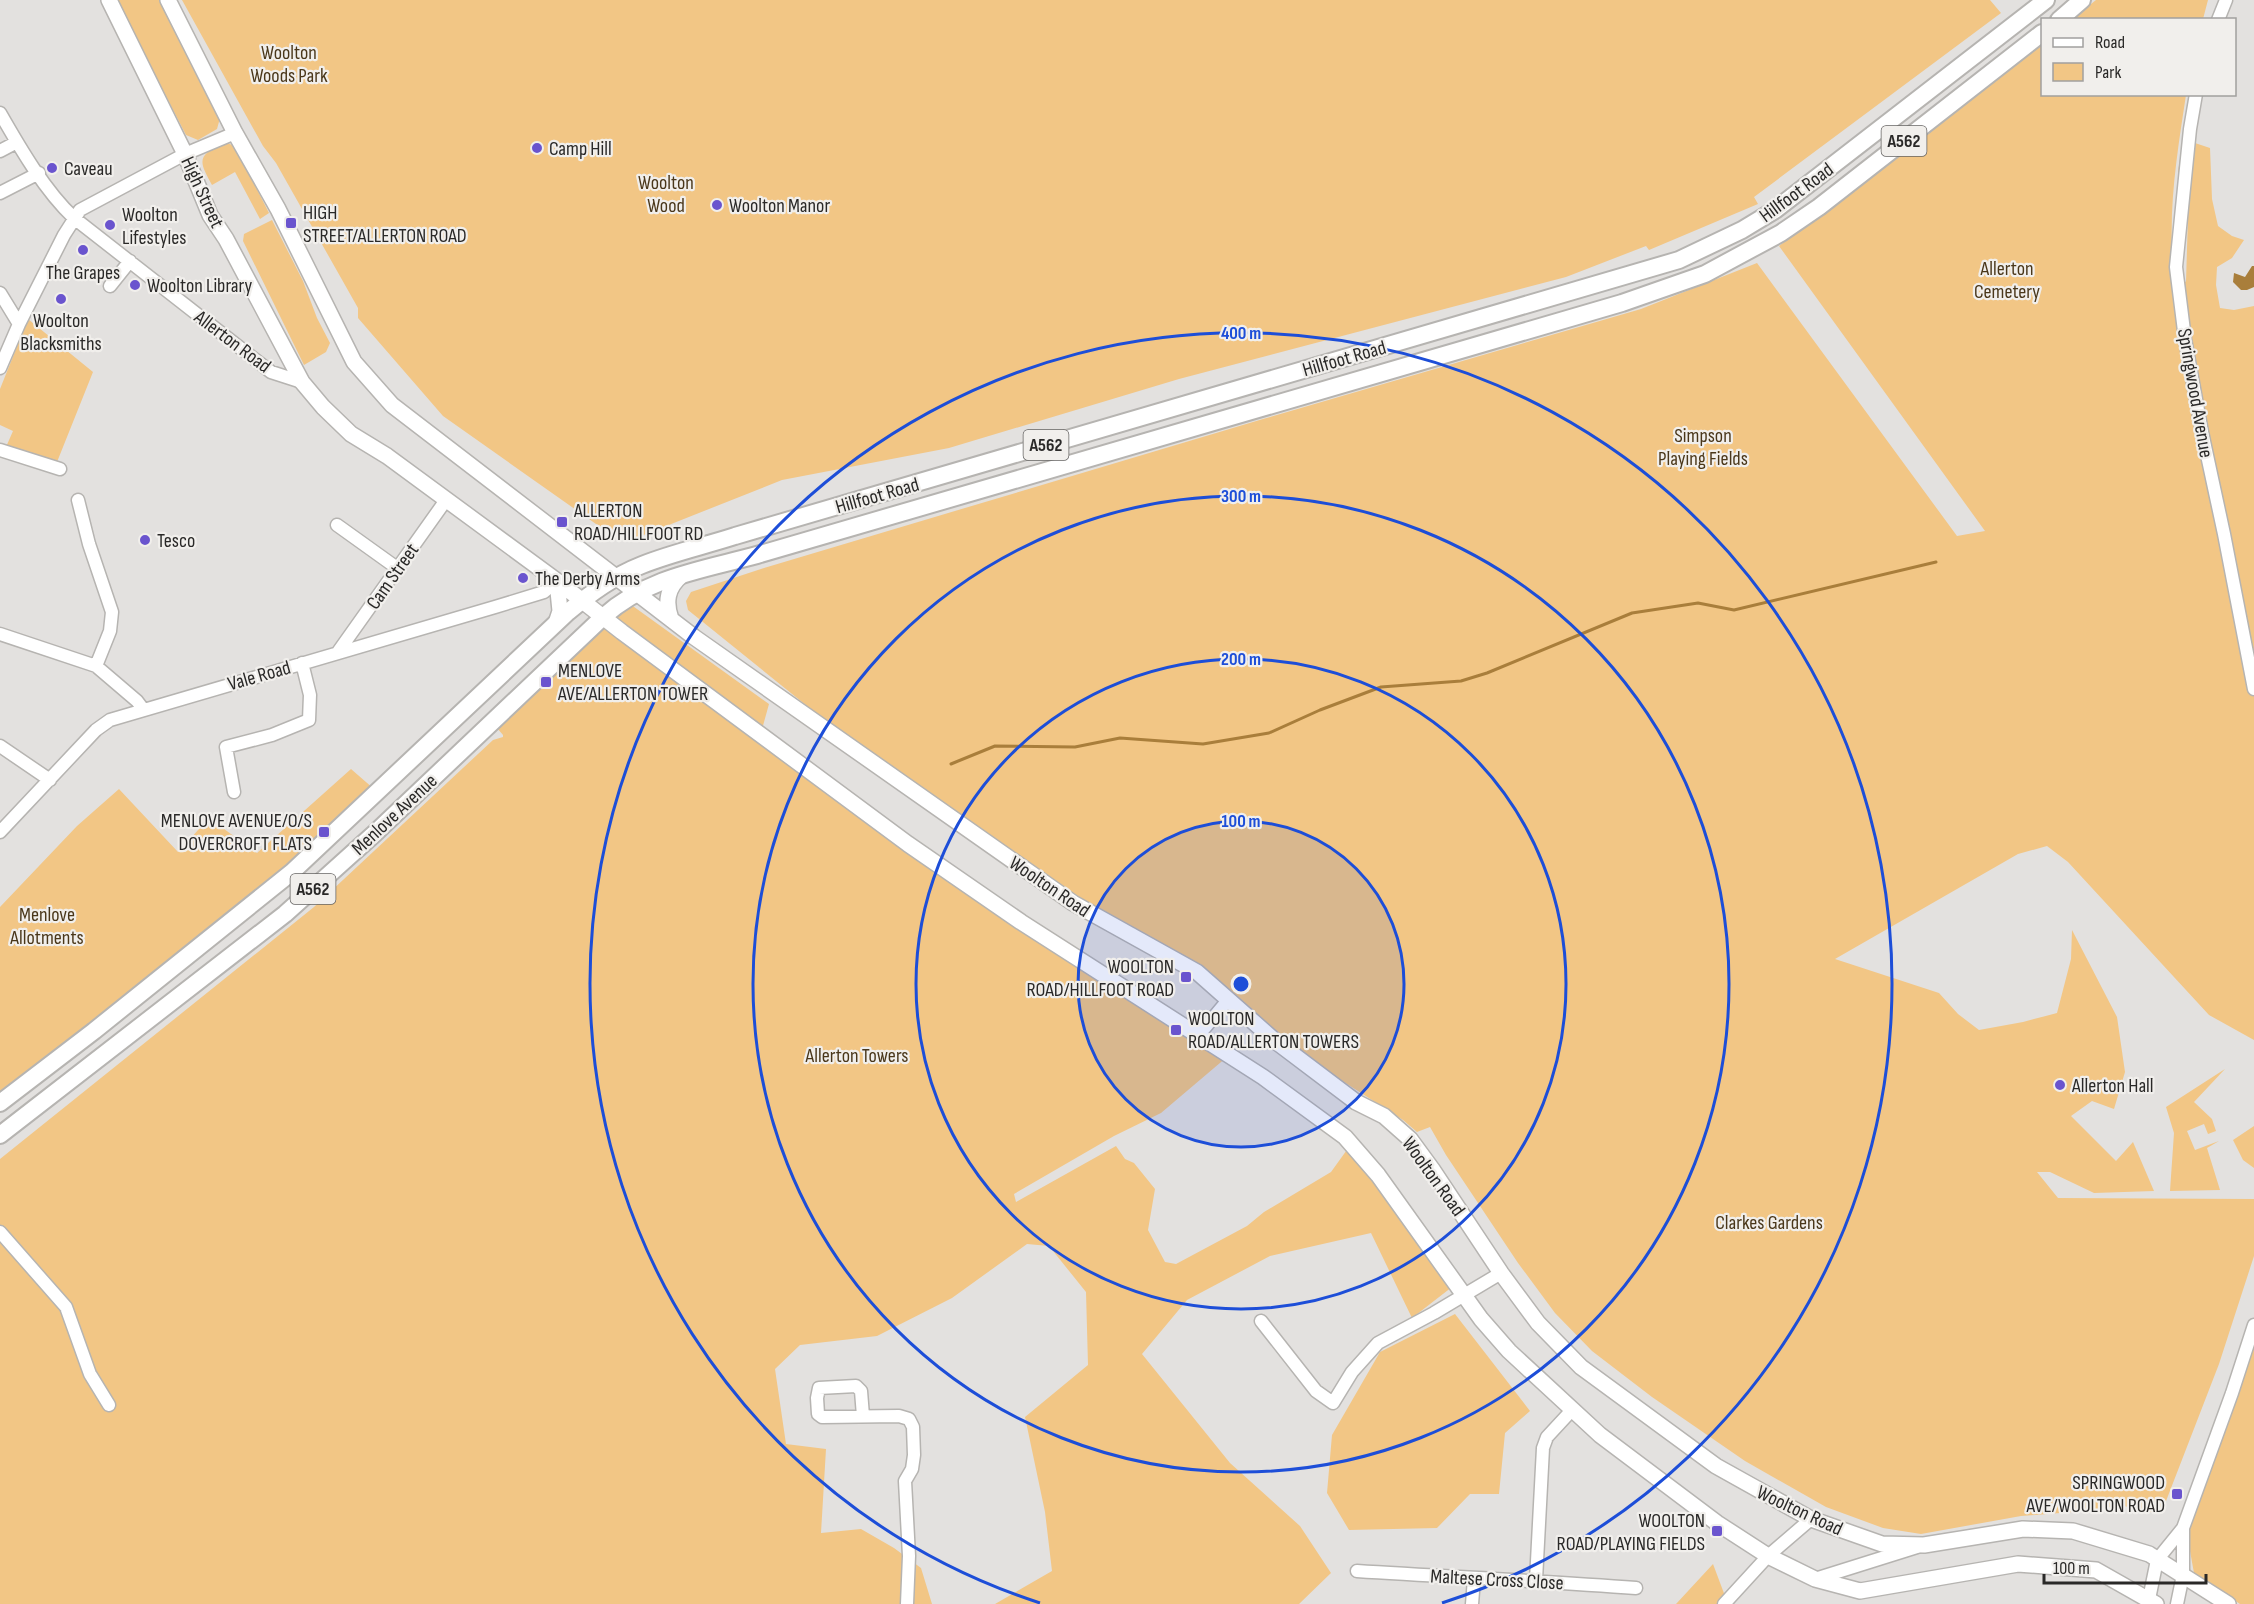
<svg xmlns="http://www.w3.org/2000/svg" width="2254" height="1604" font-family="'Sofia Sans Condensed',sans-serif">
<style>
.green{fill:#f2c685}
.water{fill:#a97e3b}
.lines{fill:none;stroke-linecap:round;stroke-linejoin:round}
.stream{stroke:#a97e3b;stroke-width:3}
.minor-casing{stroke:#b6b4b1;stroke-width:15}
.major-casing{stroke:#b6b4b1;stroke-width:18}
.highway-casing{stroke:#b6b4b1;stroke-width:20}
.minor{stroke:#fff;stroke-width:12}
.major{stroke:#fff;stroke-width:15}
.highway{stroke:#fff;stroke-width:16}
.ring{fill:none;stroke:#1d4ed8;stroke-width:3}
.poi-dot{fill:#6a54ce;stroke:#f1efec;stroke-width:2}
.labels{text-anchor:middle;stroke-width:4.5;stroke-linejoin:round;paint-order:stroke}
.shield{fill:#f1efec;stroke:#666463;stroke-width:1.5}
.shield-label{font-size:18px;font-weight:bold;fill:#2a2928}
.park-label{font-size:20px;fill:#4a371a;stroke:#f1efec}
.poi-label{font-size:20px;fill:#2a2928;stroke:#f1efec;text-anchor:start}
.street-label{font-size:20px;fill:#2a2928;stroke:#f1efec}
.centre{fill:#1d4ed8;stroke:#f1efec;stroke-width:3}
.ring-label{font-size:18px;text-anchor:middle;font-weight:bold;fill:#1d4ed8;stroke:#f1efec;stroke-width:4.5;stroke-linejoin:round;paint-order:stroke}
</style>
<rect width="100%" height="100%" fill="#e3e1df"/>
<path class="green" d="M116 0H159L220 118 217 129 198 140 186 135Z
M182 0H1990L2001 13 1754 197 1758 204 1649 250 1646 246 1566 277 1179 379 949 448 782 480 631 540 596 524 443 416 358 318V308L276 163 263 146Z
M2096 0H2208L2203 19 2071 20Z
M2042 41V94L2186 95C2177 154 2167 214 2174 275L2186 282 2188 216 2178 172 2183 139 2210 148 2212 199 2218 226 2232 236 2244 240 2232 258 2217 267 2216 285 2220 308 2234 310 2254 306V1040L2209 1015 2068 862 2047 846 2018 854 1835 959 1939 993 1958 1014 1979 1030 2023 1022 2057 1013 2071 959 2072 930 2117 1017 2125 1072 2114 1109 2092 1101 2071 1116 2116 1161 2133 1142 2154 1191 2094 1193 2050 1172H2037L2058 1198 2254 1199V1256L2219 1364 2161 1514 2119 1505 2097 1510 2021 1516 1921 1534 1883 1528 1826 1507 1745 1461 1652 1397 1592 1351 1555 1313 1518 1263 1446 1155 1430 1127 1417 1132 1403 1120 1277 1039 1200 970 1078 902 843 735 688 610 686 601 691 592 764 568 1263 419 1641 309 1757 263 1957 536 1985 531 1779 246Z
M224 143 230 144 236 148 269 213 260 219 235 172 212 185C199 161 196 156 224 143Z
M272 220 303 281 317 318 330 343 326 352 304 365 243 241 244 234Z
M28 319 93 372 57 462 6 447 13 431 0 425V389Z
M630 604 769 704 759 740 1227 1057 1161 1113 1114 1136 1014 1194 1016 1202 1116 1146 1125 1159 1134 1163 1155 1189 1148 1230 1165 1262 1176 1264 1247 1226 1264 1212 1331 1172 1349 1147 1452 1287 1412 1318 1371 1233 1270 1256 1187 1300 1142 1354 1230 1463 1300 1526 1331 1573 1299 1604H995L1052 1571 1045 1512 1025 1417 1088 1365 1086 1292 1049 1246 1027 1244 952 1298 877 1336 800 1345 775 1369 786 1444 826 1449 821 1533 861 1529 894 1548 921 1568 932 1604H0V1159L314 907 493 740 503 737V735L497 728 535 689Z
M351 769 374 789 254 894 0 1095V907L77 826 119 789 178 852 209 818 257 853Z
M2225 1069 2194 1102 2212 1119 2216 1131 2208 1134 2204 1124 2187 1131 2195 1150 2219 1141 2207 1148 2220 1190 2170 1191 2174 1133 2166 1107Z
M2254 1126V1168L2243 1160 2233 1140Z
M1455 1314 1530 1411 1505 1433 1499 1494H1470L1437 1528 1349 1530 1327 1493 1332 1435 1380 1352Z
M2254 1341V1604H2240L2194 1573 2186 1529Z
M1713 1564 1728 1604H1676Z"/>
<path class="water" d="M2252 266H2254V287L2247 290H2241L2233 282 2234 273 2245 277Z"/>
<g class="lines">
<path class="stream" d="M951 764 995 746 1075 747 1120 738 1203 744 1269 733 1320 710 1381 687 1461 681 1487 673 1632 613 1698 603 1734 610 1936 562"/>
<defs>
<path id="minor" d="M2218 20 2226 0
M2196 94 2190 129 2176 267 2185 339 2202 432 2224 534 2254 689
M0 113C20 148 45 191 74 218L271 372 302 382
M0 151 17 142
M0 193 39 173
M110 286 130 261
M0 293 19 324
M0 368 19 324 64 235 80 210 185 154 235 133
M0 450 60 469
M78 500 89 544 112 612 110 631 96 666
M337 525 397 568
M0 634 96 666 137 701 143 709
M338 652 446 500
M0 746 50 780
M234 792 226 747 272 735 309 720 310 695 302 663
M0 832 96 730 110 720 495 607 544 592 557 581
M1198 1036 1228 1000
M0 1232 66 1307 90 1374 109 1405
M1261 1321 1316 1391 1333 1403 1352 1372 1378 1343 1434 1313 1501 1273
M863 1416 861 1391 856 1386 819 1388 817 1398 818 1414 822 1417 899 1416 909 1419 913 1427 914 1455 912 1469 905 1481 909 1556 907 1604
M1357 1571C1450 1577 1543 1581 1636 1588
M1815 1579 1917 1547
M1536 1580 1543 1448 1547 1437 1572 1410
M1472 1604 1474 1579
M1724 1604 1768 1556 1811 1519
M2148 1604 2157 1560 2183 1528 2232 1393 2254 1325
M2177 1604 2183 1575V1528"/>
<path id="major" d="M109 0 185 154 210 215 226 239 302 382 323 407 351 434 387 456 557 581 622 632 908 844 1021 922 1263 1077 1345 1137 1378 1175 1481 1319 1509 1351 1600 1435 1717 1523 1768 1556 1815 1579 1860 1591 2018 1564 2096 1570 2156 1604
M168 0 235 133 278 209 354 362 392 405 694 637 1073 903 1197 972 1274 1040 1356 1102 1384 1116 1410 1139 1432 1169 1501 1273 1538 1323 1581 1367 1716 1466 1811 1519 1882 1544 1924 1545 2023 1529 2073 1531 2149 1554 2228 1604
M671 619C665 602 667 588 681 576
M556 623 560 611 557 581"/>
<path id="highway" d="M2059 20 2082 0
M0 1103 94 1031 292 872 568 612C591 593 614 576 642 565 672 553 704 546 735 536L1679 260 1742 230 1775 210 2046 0
M0 1135 285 914 374 834 603 617C647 577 702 570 757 555L1622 303 1705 274 1781 233 1819 207 2042 33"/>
</defs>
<use href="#minor" class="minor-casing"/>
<use href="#major" class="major-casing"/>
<use href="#highway" class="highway-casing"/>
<use href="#minor" class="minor"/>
<use href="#major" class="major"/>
<use href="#highway" class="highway"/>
</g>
<circle cx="1241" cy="984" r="163" fill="#1d4ed8" fill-opacity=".12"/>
<g class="ring">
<circle cx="1241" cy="984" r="163"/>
<circle cx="1241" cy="984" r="325"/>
<circle cx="1241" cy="984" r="488"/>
<path d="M1040 1603A651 651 0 1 1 1442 1603"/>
</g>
<g class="poi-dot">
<circle cx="537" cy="148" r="6"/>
<circle cx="52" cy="168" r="6"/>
<circle cx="717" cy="205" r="6"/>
<rect x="285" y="217" width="12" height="12" rx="3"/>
<circle cx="110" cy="225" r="6"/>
<circle cx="83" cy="250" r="6"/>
<circle cx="135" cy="285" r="6"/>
<circle cx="61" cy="299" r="6"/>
<rect x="556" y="516" width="12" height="12" rx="3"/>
<circle cx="145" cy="540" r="6"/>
<circle cx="523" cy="578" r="6"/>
<rect x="540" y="676" width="12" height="12" rx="3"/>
<rect x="318" y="826" width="12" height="12" rx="3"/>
<rect x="1180" y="971" width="12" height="12" rx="3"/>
<rect x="1170" y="1024" width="12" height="12" rx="3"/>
<circle cx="2060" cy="1085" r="6"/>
<rect x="2171" y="1488" width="12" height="12" rx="3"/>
<rect x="1711" y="1525" width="12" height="12" rx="3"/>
</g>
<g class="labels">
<g class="shield">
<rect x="1881.5" y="126" width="45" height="30" rx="4.5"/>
<rect x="1023.5" y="430" width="45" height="30" rx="4.5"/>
<rect x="290.5" y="874" width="45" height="30" rx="4.5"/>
</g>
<g class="shield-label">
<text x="1904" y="147">A562</text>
<text x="1046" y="451">A562</text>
<text x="313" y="895">A562</text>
</g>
<g class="park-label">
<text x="289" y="59">Woolton<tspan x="289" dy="23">Woods Park</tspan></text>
<text x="666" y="189">Woolton<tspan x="666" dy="23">Wood</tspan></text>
<text x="2007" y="275">Allerton<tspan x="2007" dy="23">Cemetery</tspan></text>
<text x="1703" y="442">Simpson<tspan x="1703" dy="23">Playing Fields</tspan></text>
<text x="47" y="921">Menlove<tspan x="47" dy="23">Allotments</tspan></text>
<text x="857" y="1062">Allerton Towers</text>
<text x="1769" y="1229">Clarkes Gardens</text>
</g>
<g class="poi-label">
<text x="549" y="155">Camp Hill</text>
<text x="64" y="175">Caveau</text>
<text x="729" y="212">Woolton Manor</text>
<text x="303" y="219">HIGH<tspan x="303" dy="23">STREET/ALLERTON ROAD</tspan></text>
<text x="122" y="221">Woolton<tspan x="122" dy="23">Lifestyles</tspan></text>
<text x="83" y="279" text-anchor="middle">The Grapes</text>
<text x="147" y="292">Woolton Library</text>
<text x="61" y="327" text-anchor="middle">Woolton<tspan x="61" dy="23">Blacksmiths</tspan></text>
<text x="574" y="517">ALLERTON<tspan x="574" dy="23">ROAD/HILLFOOT RD</tspan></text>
<text x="157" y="547">Tesco</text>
<text x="535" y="585">The Derby Arms</text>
<text x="558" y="677">MENLOVE<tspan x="558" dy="23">AVE/ALLERTON TOWER</tspan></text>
<text x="312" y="827" text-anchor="end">MENLOVE AVENUE/O/S<tspan x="312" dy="23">DOVERCROFT FLATS</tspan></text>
<text x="1174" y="973" text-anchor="end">WOOLTON<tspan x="1174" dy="23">ROAD/HILLFOOT ROAD</tspan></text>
<text x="1188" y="1025">WOOLTON<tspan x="1188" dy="23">ROAD/ALLERTON TOWERS</tspan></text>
<text x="2072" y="1092">Allerton Hall</text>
<text x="2165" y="1489" text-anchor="end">SPRINGWOOD<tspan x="2165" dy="23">AVE/WOOLTON ROAD</tspan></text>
<text x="1705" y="1527" text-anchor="end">WOOLTON<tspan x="1705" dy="23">ROAD/PLAYING FIELDS</tspan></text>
</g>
<g class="street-label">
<text transform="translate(203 192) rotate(65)" y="7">High Street</text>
<text transform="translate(1796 192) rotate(-36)" y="7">Hillfoot Road</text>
<text transform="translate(233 341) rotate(37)" y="7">Allerton Road</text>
<text transform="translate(1344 358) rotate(-16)" y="7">Hillfoot Road</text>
<text transform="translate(2196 393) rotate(80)" y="7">Springwood Avenue</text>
<text transform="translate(877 495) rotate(-16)" y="7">Hillfoot Road</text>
<text transform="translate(392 576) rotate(-55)" y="7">Cam Street</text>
<text transform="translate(259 675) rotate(-16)" y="7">Vale Road</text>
<text transform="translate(394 814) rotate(-43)" y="7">Menlove Avenue</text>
<text transform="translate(1050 886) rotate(34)" y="7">Woolton Road</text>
<text transform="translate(1434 1176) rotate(54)" y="7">Woolton Road</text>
<text transform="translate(1800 1510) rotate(25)" y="7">Woolton Road</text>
<text transform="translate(1497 1579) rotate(3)" y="7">Maltese Cross Close</text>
</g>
</g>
<circle cx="1241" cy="984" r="9" class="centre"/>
<g class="ring-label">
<text x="1241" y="339">400 m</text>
<text x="1241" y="502">300 m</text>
<text x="1241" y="665">200 m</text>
<text x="1241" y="827">100 m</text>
</g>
<rect x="2041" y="18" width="195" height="78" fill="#f1efec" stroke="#a1a09e" stroke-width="1.5"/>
<rect x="2053" y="38" width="30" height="9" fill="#ffffff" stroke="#a1a09e" stroke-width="1.5"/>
<text x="2095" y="48" font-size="18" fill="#2a2928">Road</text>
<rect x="2053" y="63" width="30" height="18" fill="#f2c685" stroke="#a1a09e" stroke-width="1.5"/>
<text x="2095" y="78" font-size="18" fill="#2a2928">Park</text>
<path d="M2044 1574v9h162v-9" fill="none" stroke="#2a2928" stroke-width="3"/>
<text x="2053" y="1574" font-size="18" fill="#2a2928" stroke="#f1efec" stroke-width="4.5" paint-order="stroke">100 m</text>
</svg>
